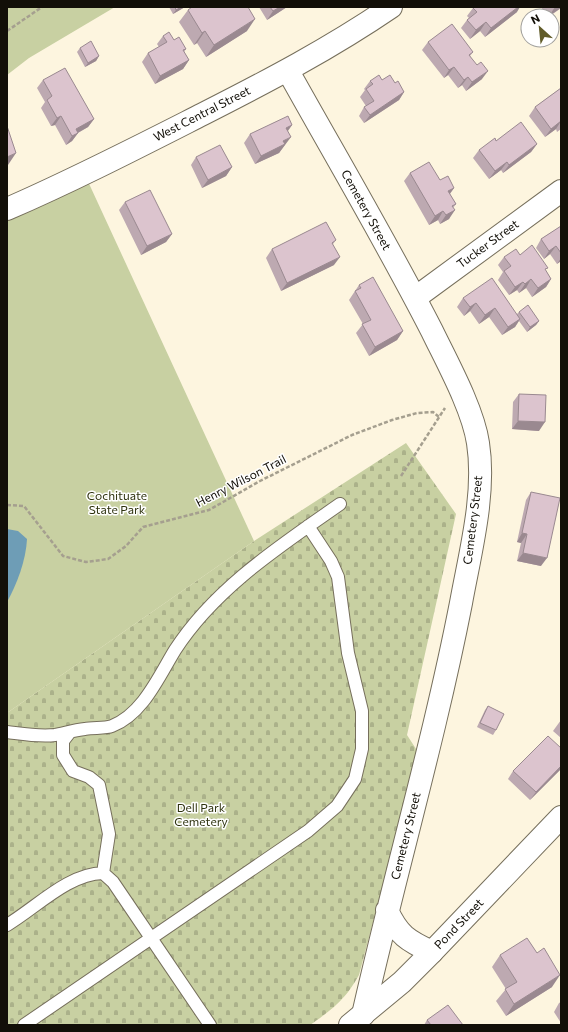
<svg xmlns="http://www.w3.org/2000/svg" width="568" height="1032" font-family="Commissioner,sans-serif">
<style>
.cemetery{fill:url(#cemetery-stones)}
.green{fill:#c8d0a2}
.water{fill:#6e9db6}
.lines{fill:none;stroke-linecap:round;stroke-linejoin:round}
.service-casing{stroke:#766f5c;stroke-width:14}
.minor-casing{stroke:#766f5c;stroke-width:24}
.tertiary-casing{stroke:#766f5c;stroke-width:24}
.secondary-casing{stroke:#766f5c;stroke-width:24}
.path{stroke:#a59f8f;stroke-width:2.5;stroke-dasharray:4 2;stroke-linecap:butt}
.service{stroke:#fff;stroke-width:12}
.minor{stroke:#fff;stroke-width:22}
.tertiary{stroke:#fff;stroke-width:22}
.secondary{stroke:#fff;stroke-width:22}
.wall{fill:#bda9b1}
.shaded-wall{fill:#9a8990}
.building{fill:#dcc4ce;stroke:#9a8990}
.labels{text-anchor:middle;stroke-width:3;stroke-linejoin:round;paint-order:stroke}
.street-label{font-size:12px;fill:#120f08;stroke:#fff}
.park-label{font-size:12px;fill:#2e320e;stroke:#fff}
</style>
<defs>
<pattern id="cemetery-stones" width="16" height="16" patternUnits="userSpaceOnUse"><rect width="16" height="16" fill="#c8d0a2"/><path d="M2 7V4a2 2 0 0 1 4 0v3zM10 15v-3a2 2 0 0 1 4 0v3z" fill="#abb18a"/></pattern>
</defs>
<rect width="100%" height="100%" fill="#fdf5df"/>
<path class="cemetery" d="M406 443 456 514 407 735 418 752 359 975C345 1000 333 1009 310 1025H7V713L254 541Z"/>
<path class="green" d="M7 7H115L29 58 7 75Z
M85 175 254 541 7 713V209Z"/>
<path class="water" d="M7 529 18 531 27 539C26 560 17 584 7 602Z"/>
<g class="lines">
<defs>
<path id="service" d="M7 732C23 734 39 737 55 735 65 733 75 730 85 729 93 727 104 729 112 726 143 714 159 676 175 650 215 588 280 546 340 504
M70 732 63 741V755L73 771 89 777 99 785 109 834 103 873
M7 925C37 907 68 874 103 873L113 882 210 1025
M24 1025 308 831 337 806 355 779 362 749V711L348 653 338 577 331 561 308 526"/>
<path id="minor" d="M288 71C336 157 387 243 432 331 447 362 473 409 478 443 486 494 470 553 461 603 434 741 394 877 363 1015
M415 298 561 191
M387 910C398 935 408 941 432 952"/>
<path id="tertiary" d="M350 1025 402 982 432 952 561 817"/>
<path id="secondary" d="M7 209C74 180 138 147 203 114 268 81 331 48 391 7"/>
</defs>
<use href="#service" class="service-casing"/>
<use href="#minor" class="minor-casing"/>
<use href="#tertiary" class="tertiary-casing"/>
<use href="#secondary" class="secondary-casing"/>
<path class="path" d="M7 31 42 7
M401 476 445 408
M7 505 24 506 63 556 86 562 108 559 126 546 143 527 209 510 260 481 352 435 392 420 417 413 433 412 439 417"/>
<use href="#service" class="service"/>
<use href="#minor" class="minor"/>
<use href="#tertiary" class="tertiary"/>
<use href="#secondary" class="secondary"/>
</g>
<path class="wall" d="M169 7H185L173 14Z
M259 7H287L267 20Z
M541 7H561V8L550 16H547Z
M473 8 517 12 485 37 480 31 470 39 461 28 467 20 469 18 467 16Z
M188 10 247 31 206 57 197 43 194 45 179 22Z
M163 36 174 40 186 49 184 52 189 60 183 69 155 84 142 62 148 53 159 47 157 44Z
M428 42 473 52 470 56 482 79 466 91 462 85 458 88 448 75 444 78 422 50Z
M80 48 99 56 96 61 85 67 77 52Z
M43 80 94 119 88 127 78 133 72 141 66 145 55 125 51 126 41 108 45 102 37 88Z
M382 80 404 92 399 100 364 123 359 116 364 107 366 106 360 97 365 90 364 89 370 81Z
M561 88V129L557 132 556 129 545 137 529 116 535 107Z
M292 125 288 131 285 145 284 146 279 153 255 164 244 143 250 134Z
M496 141 537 144 531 152 503 173 501 170 489 179 473 158 479 150Z
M196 157 232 167 226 176 202 188 191 165Z
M410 173 440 180 454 188 450 194 456 204 453 208 449 219 440 224 438 220 429 225 404 181Z
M125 202 172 234 166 242 141 255 119 210Z
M561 226V261L557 264 550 254 544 259 536 248 541 239Z
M336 240 333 244 334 265 281 291 266 258 272 249Z
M520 255 546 271 551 279 546 287 532 297 526 288 519 293 517 290 509 295 498 280 503 272 498 265 504 257Z
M359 285 403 331 397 340 369 356 356 333 363 324 349 300Z
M463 298 517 314 519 312 539 321 536 325 527 332 519 321 515 327 502 335 489 317 479 324 470 311 464 316 457 307Z
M519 394 539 431 512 429 513 402Z
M531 492 541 566 517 561 521 543 517 542 526 500Z
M488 706 496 730 493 735 477 727 485 710Z
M561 720V738L553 731Z
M561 748V769L530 800 508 779 513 771Z
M500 955 552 987 506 1016 496 1001 506 989 492 967Z
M561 1002V1023L554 1012 559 1003Z
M427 1020 463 1025H424Z"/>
<path class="shaded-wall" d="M181 7H185L173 14 176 10Z
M280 7H287L267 20 273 11Z
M518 7H520L517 12 485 37 491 28Z
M555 7H561V8L549 16Z
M255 19 247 31 206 57 214 45Z
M486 22 480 31 470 39 476 30Z
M205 31 197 43 194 45 202 33Z
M99 56 96 61 85 67 88 63Z
M189 60 183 69 155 84 160 76Z
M454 67 448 75 444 78 449 70Z
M488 71 482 79 466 91 472 82Z
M468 77 462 85 458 88 464 80Z
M404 92 399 100 364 123 370 115Z
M61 116 55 125 51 126 57 118Z
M94 119 88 127 72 136 76 129Z
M561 121 556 129 545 137 551 129Z
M292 125 286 133V128Z
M78 133 72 141 66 145 72 136Z
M291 137 279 153 255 164 261 156 283 141Z
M537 144 531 152 503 173 509 165Z
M16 153 8 165 7 166V157Z
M507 162 501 170 489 179 495 171Z
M232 167 226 176 202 188 208 180Z
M454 188 448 196V191Z
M455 210 449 219 440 224 446 215Z
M443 211 438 220 429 225 435 216Z
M172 234 166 242 141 255 147 246Z
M556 246 550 254 544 259 549 251Z
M340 257 334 265 281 291 287 283Z
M561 258V261L557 264Z
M531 279 526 288 519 293 525 284Z
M551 279 546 287 532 297 538 288Z
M523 282 517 290 509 295 515 287Z
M476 303 470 311 464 316 470 307Z
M495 308 489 317 479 324 485 315Z
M520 319 515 327 502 335 508 327Z
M539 321 536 325 527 332 530 327Z
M403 331 397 340 369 356 375 347Z
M518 421 545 422 539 431 512 429Z
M522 533 527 534 521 543 517 542Z
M523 553 547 558 541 566 517 561Z
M561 766V769L530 800 536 792Z
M560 975 552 987 506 1016 514 1004Z"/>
<path class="building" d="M175 7H181L176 10Z
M192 7H248L255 19 214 45 205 31 202 33 188 10Z
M270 7H280L273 11Z
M474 7H518L491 28 486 22 476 30 467 20 477 12 473 8Z
M452 24 473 52 469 55 477 65 481 62 488 71 472 82 468 77 464 80 454 67 449 70 428 42Z
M169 32 174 40 179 37 186 49 183 50 189 60 160 76 148 53 167 42 163 36Z
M91 41 99 56 88 63 80 48Z
M65 68 94 119 76 129 78 133 72 136 61 116 57 118 47 100 52 96 43 80Z
M379 75 382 80 390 75 395 83 398 81 404 92 370 115 364 107 374 101 366 89 373 84 370 81Z
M561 88V121L551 129 535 107Z
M288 116 292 125 286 128 291 137 283 141 285 144 261 156 250 134Z
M521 122 537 144 509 165 507 162 495 171 479 150 495 138 496 141Z
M7 126 16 153 7 157Z
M220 145 232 167 208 180 196 157Z
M429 162 440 180 448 176 454 188 448 191 456 204 452 206 455 210 446 215 443 211 435 216 410 173Z
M150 190 172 234 147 246 125 202Z
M326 222 336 240 332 243 340 257 287 283 272 249Z
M561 226V253L556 246 549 251 541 239Z
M532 245 548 268 545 269 551 279 538 288 531 279 525 284 523 282 515 287 504 271 511 266 504 257 516 249 520 255Z
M373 277 403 331 375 347 362 324 371 320 355 291 361 288 359 285Z
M492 278 520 319 508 327 495 308 485 315 476 303 470 307 463 298Z
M528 305 539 321 530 327 519 312Z
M519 394 546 395 545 422 518 421Z
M531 492 560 498 547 558 523 553 527 534 522 533Z
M488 706 504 714 496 730 480 723Z
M548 736 561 748V766L536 792 513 771Z
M527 938 537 953 544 948 560 975 514 1004 505 989 517 982 500 955Z
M448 1005 463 1025H431L427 1020Z"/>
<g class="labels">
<g class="street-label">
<text transform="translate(202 114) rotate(-27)" y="4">West Central Street</text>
<text transform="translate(366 210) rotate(61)" y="4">Cemetery Street</text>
<text transform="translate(488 244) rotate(-36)" y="4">Tucker Street</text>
<text transform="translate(241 481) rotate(-27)" y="4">Henry Wilson Trail</text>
<text transform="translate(473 520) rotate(-83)" y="4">Cemetery Street</text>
<text transform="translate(406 836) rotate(-76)" y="4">Cemetery Street</text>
<text transform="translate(459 924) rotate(-46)" y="4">Pond Street</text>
</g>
<g class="park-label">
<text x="117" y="500">Cochituate<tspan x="117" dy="14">State Park</tspan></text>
<text x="201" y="812">Dell Park<tspan x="201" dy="14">Cemetery</tspan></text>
</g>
</g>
<rect width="568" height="1032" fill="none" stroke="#120f08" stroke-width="16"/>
<g transform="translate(540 28) rotate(333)"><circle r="19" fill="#ffffff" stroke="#a09f9c"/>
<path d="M0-3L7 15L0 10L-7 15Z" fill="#615c29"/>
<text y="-6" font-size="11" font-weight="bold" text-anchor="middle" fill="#120f08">N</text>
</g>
</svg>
